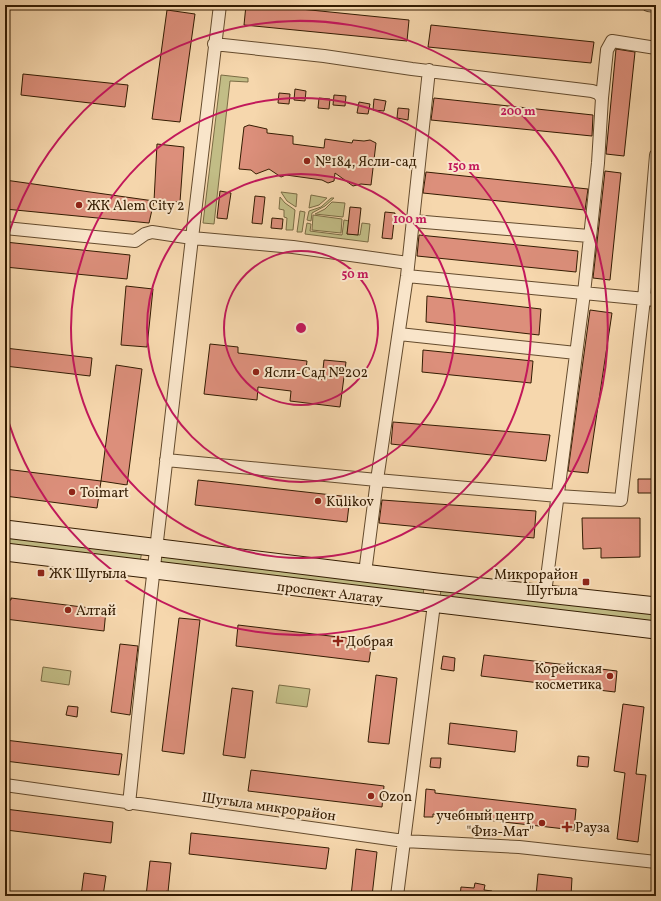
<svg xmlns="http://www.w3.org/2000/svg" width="661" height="901" font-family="Vollkorn,serif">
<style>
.green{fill:#c2bd86;stroke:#7b6c44}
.building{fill:#dc8f7b;stroke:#341c02}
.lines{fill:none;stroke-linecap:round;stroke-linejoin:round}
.street-casing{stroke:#644b2d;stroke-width:14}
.secondary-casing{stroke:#341c02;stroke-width:19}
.street{stroke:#f9e5ca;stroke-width:12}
.secondary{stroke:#f9e5ca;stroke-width:17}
.ring{fill:none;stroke:#c2185b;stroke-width:2}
.poi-dot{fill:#8f2418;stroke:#f9e5ca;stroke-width:1.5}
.labels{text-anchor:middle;stroke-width:4;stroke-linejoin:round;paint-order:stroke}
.poi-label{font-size:14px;fill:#341c02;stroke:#f9e5ca;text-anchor:start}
.street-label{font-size:14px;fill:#341c02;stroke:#f9e5ca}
.centre{fill:#c2185b;stroke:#f9e5ca;stroke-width:2}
.ring-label{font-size:12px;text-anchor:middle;font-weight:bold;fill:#c2185b;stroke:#f9e5ca;stroke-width:4;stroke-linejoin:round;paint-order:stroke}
</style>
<rect width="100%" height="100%" fill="#f6d7ad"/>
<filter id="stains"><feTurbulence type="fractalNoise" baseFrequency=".005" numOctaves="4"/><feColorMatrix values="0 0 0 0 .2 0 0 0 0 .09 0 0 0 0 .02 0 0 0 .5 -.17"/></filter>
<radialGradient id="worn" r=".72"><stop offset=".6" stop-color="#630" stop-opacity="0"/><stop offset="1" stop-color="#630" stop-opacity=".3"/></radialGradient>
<path class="green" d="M221 75 248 78V82L230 81 214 224 203 223Z
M281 192 297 194 296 207 287 201Z
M311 195 327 198 319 205 309 208Z
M280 197 285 203 295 210 293 230H286L287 218 284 217V210L279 209Z
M331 198H334L325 206 312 213 311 221 307 220 309 211 321 207Z
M332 202 345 203 343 217 315 214 325 209Z
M300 211 305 212 302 232H297Z
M313 215 342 219 341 233 312 230Z
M344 220 349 221 347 234 360 235 362 223 370 224 368 242 305 234 307 223 311 224 310 231 342 235Z
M5 534 142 551 140 562 5 546Z
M160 556 424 586 423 597 160 564Z
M441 590 653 611V623L440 597Z
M43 667 71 671 69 685 41 681Z
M279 685 310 689 307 707 276 703Z"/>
<path class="building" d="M246 5H261L409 20 407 41 244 25Z
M167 10 195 14 180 122 152 119Z
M431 25 594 42 591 63 428 47Z
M616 49 635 52 624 156 606 154Z
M23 74 128 85 125 107 21 95Z
M295 89 306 91 305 101 294 100Z
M279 93 290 94 289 104 278 103Z
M334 95 346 96 345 106 333 105Z
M319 98 330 99 329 109 318 108Z
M434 98 593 115 592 136 431 120Z
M374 99 386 101 384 111 373 110Z
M359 102 370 104 368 114 357 113Z
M398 108 409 109 408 120 397 118Z
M249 125 267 129V133L293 136V144L324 148 325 139 352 143 353 140 364 141 370 140 376 143 371 185 361 184 353 186 335 173 334 181 328 183 322 180 286 175 281 177 269 169 256 174 251 170 239 169 244 127Z
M157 144 184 147 180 202 154 201Z
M605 171 621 173 610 280 593 278Z
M426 172 588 189 585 210 423 193Z
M5 180 154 201 149 223 5 209Z
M220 191 231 193 227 219 217 218Z
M255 196 265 197 262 224 252 223Z
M350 207 361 208 358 235 347 234Z
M385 212 395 213 392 239 382 238Z
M272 218 283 219 282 229 271 228Z
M419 235 578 251 576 272 417 256Z
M5 242 130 255 127 279 5 267Z
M126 286 153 289 147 347 121 345Z
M427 296 541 309 539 335 426 322Z
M590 310 612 313 588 473 568 471Z
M210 344 238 347V353L307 361 305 377 322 379 324 360 346 362 340 407 290 401 291 391 258 387 257 400 204 394Z
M5 348 92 358 90 376 5 366Z
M423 350 533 361 531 383 422 372Z
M116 365 142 369 127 485 101 481Z
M393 422 550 435 546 461 391 444Z
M5 469 101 481 97 508 5 496Z
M638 479H655V493H638Z
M198 480 350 497 347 522 195 505Z
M382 500 536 511 534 538 379 523Z
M582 518H640V557L601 558V548L583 549Z
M11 598 106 610 104 631 5 619V600H11Z
M179 618 200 620 184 754 162 751Z
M238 625 372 641 369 662 236 646Z
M120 644 138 646 130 715 111 712Z
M484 655 617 671 615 692 481 676Z
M443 656 455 658 454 671 441 669Z
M376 675 397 678 389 744 368 742Z
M232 688 253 691 245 758 223 755Z
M623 704 644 707 636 774 646 775 638 842 617 839 625 773 614 771Z
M68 706 78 707 77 717 66 715Z
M450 723 517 731 515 752 448 744Z
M5 740 122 754 119 775 5 761Z
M578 756 589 757 588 767 577 766Z
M431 758H441L440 768 430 767Z
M251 770 384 786 382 807 248 791Z
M426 789 435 790V793L576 809 574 830 433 814V817H424Z
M5 809 113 822 111 843 6 830Z
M191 833 329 848 326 869 189 854Z
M356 849 377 852 372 896H351Z
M150 861 171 863 168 892 166 891 165 896H146Z
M84 873 106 876 103 896H81Z
M538 874 572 878 571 896H536Z
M475 883 485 885 484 890 492 891V896H460L461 887 474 888Z"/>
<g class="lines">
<defs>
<path id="street" d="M648 5 656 6
M214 44 324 56 412 69 592 91 598 93 602 98 598 163 584 293 545 593
M429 70 407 276 377 480 558 496 621 500 644 299 656 155
M602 98 607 50 612 41 656 48
M413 221 589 236
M5 228 135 241 145 234 152 232 192 238 220 5
M407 276 656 300
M399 334 576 353
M166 460 377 480 365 573
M434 604 404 841 519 847 656 862
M5 785 404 841 397 896
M129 804 151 593 192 238 293 247 408 263"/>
<path id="secondary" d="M5 529 437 582 656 606
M5 552 656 630"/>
</defs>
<use href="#street" class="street-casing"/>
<use href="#secondary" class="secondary-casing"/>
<use href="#street" class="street"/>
<use href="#secondary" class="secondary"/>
</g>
<g class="ring">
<circle cx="301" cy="328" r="77"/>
<circle cx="301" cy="328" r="154"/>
<circle cx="301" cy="328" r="230"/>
<path d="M5 246A307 307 0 1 1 5 410"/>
</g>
<g class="poi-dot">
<circle cx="307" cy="161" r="4"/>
<circle cx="79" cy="205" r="4"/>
<circle cx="256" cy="372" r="4"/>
<circle cx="72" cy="492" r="4"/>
<circle cx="318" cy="501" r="4"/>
<rect x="37" y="569" width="8" height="8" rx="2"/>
<rect x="582" y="578" width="8" height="8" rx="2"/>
<circle cx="68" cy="610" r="4"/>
<path d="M336 635h4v4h4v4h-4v4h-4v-4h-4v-4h4z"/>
<circle cx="610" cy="676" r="4"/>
<circle cx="371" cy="796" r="4"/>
<circle cx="542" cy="823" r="4"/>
<path d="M565 821h4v4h4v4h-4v4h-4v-4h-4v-4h4z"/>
</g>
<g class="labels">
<g class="poi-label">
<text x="315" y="166">№184, Ясли-сад</text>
<text x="87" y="210">ЖК Alem City 2</text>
<text x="264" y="377">Ясли-Сад №202</text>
<text x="80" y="497">Toimart</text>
<text x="326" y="506">Kulikov</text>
<text x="49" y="578">ЖК Шугыла</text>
<text x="578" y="579" text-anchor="end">Микрорайон<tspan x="578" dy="16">Шугыла</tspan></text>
<text x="76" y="615">Алтай</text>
<text x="346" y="646">Добрая</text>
<text x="602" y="673" text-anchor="end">Корейская<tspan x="602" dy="16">косметика</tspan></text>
<text x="379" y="801">Ozon</text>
<text x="534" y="820" text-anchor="end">учебный центр<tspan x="534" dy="16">"Физ-Мат"</tspan></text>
<text x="575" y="832">Рауза</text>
</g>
<g class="street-label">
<text transform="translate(330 592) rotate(7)" y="5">проспект Алатау</text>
<text transform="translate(269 806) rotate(8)" y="5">Шугыла микрорайон</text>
</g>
</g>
<circle cx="301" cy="328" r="6" class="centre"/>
<g class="ring-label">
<text x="518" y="115">200 m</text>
<text x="464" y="170">150 m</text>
<text x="410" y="223">100 m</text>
<text x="355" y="278">50 m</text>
</g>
<rect width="661" height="901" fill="none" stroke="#f6d7ad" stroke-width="20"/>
<rect x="6" y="6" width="649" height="889" fill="none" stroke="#341c02" stroke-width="2"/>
<rect x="10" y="10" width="641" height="881" fill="none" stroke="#341c02"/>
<rect width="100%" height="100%" filter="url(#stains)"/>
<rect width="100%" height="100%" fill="url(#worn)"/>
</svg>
